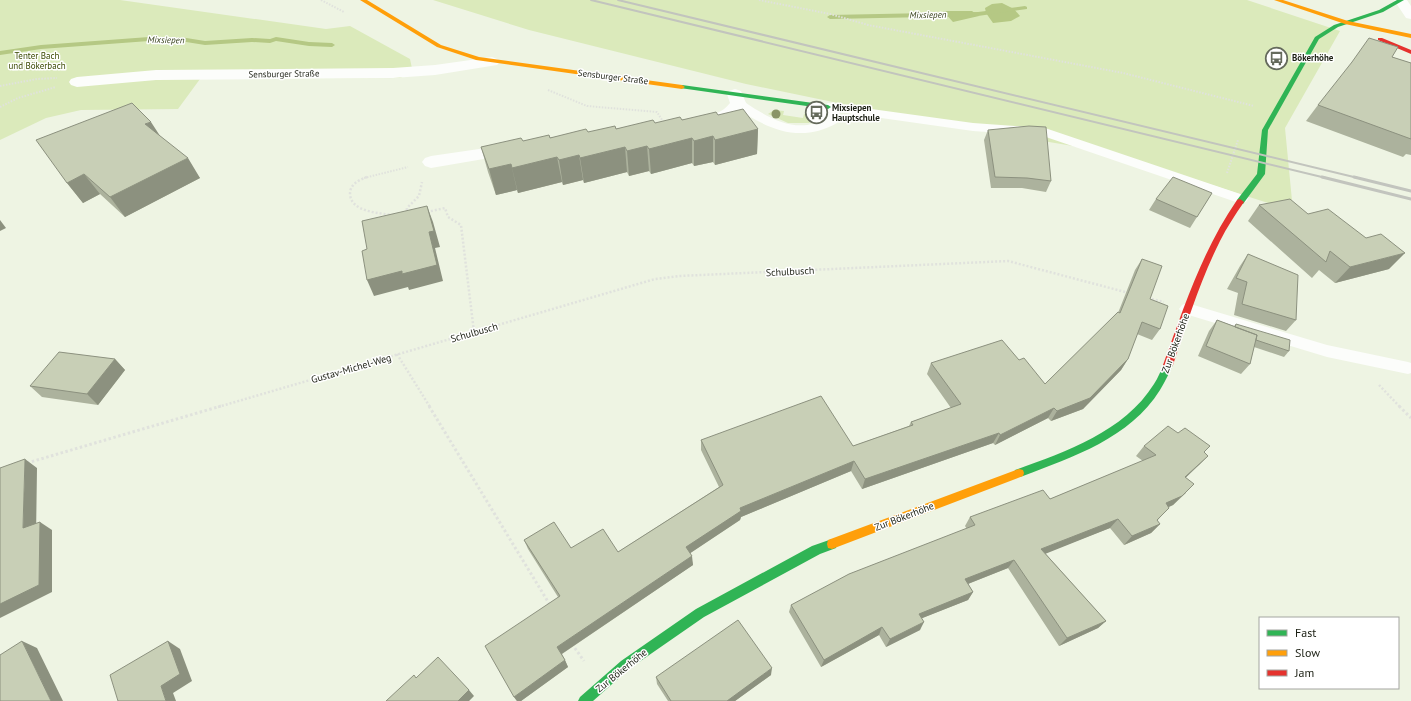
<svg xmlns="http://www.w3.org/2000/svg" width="1411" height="701" font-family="'PT Sans',sans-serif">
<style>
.green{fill:#dbeabb}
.water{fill:#b5c884}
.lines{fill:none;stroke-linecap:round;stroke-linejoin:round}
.stream{fill:#b5c884;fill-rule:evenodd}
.path-far2{stroke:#e0e2dd;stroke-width:2;stroke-dasharray:1.5 1.5;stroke-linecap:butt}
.path-far1{stroke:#e0e2dd;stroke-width:2.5;stroke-dasharray:2 2;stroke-linecap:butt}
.path{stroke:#e0e2dd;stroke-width:3;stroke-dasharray:2.5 2.5;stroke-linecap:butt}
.lane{fill:#fcfdfb;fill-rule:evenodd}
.street{fill:#fcfdfb;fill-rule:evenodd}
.fast{fill:#30b455;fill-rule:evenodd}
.slow{fill:#ff9f0a;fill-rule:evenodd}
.jam{fill:#e5322d;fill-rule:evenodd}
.rail-far1{stroke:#c2c4be;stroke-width:2}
.rail{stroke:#c2c4be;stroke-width:3}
.tree{fill:#8a9567}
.wall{fill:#acb29d}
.shaded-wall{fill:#8c917f}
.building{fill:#c8cfb6;stroke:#8c917f}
.labels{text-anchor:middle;stroke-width:3;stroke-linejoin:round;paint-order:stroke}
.far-water-label{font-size:9px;font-style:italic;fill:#343e18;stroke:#fff}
.far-park-label{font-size:9px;fill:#394801;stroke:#fff}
.far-poi-label{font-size:9px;font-weight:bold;fill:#1b1f13;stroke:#fff;text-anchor:start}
.far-street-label{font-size:9px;fill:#1b1f13;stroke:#fff}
.street-label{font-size:10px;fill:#1b1f13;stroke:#fff}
</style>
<rect width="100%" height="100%" fill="#eef4e3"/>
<path class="green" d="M0 0H120L326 29 350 26 410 59 413 73 400 78 200 79 178 109 81 110 46 118 0 140Z
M433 0H1247L1340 31 1285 128 1293 211 1109 152 934 123 746 84 529 30Z
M774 110 784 111 783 115 803 118 804 114 817 116 809 123H788L768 114Z"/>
<path class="water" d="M1002 3 1014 9 1020 16 1011 21 993 23 986 13 985 8 992 4Z
M943 11H972L979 16 953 22Z"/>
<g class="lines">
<path class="stream" d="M1025 6 1027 7V9L978 16 830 19 827 17 830 15 978 12Z
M149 37 164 40 180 37 205 41 252 38 270 39 276 37 309 42 332 43 335 45 332 47 309 46 276 41 270 43 252 42 205 45 180 41 164 44 149 41 41 49 0 55V51L41 45Z"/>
<path class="path-far2" d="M321 0 344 12
M759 0 830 14 868 25 1123 73 1254 106
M0 86 37 79 57 78
M548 90 587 106 657 112 664 123
M0 107 18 98 56 87
M1227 173 1238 140
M364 178 408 167"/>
<path class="path-far1" d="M367 177C359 180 350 184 350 194 351 212 379 213 392 215
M427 212 445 208 448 217 461 225 474 332
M406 214 407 208 419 196 422 182
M1148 298 1164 302
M397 354 430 407
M1379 385 1400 407
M218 407 655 279 679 276 1008 261 1129 293"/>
<path class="path" d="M429 406 550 605
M1399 406 1411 418
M27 463 221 406
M572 644 584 661"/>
<path class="lane" d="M738 99C745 101 751 107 757 110 780 124 803 132 827 118L828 114 822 107 828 103 973 123 1045 128 1246 196 1248 199 1246 202H1236L1043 136 973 131 839 112 840 114 837 123C800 144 766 129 734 106L732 103Z
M1187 303 1327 345 1408 362 1411 363V373L1408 374 1327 357 1182 313 1179 309 1182 305Z"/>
<path class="street" d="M1394 0H1407L1411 6V19L1406 18Z
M492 57 497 59 500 62 497 65 435 75 393 78 156 80 77 87 71 85 69 82 71 79 77 77 156 70 393 68 435 65Z
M735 89 741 91 746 103C736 118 720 130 701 126L699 122 701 118C713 115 722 113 730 103L727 94 729 91Z
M513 144 519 145 522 149 519 153 431 168 425 166 422 162 425 158 431 156Z"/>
<path class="fast" d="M1397 0H1404L1383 12 1338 27 1319 39 1268 130 1265 174 1243 204H1237V200L1257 174 1262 130 1315 37 1334 25 1379 10Z
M682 85 828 105 831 107 828 109 680 88 679 87Z
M1168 361 1171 362 1173 365C1169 373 1165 382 1160 390 1130 438 1073 457 1023 476L1019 477 1015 476 1014 473 1015 470C1065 452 1124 432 1154 384 1158 378 1161 370 1165 362Z
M832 539 836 540 837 544 836 548 820 554 704 617 629 669 593 701H578L580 697 621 661 696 609 812 546Z"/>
<path class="slow" d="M360 0H367L441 45 479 57 682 85 685 87 682 89 476 60 437 47Z
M1274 0H1283L1348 21 1411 34V38L1345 24Z
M1019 469 1023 470 1024 473 1023 476 832 549 828 548 827 544 828 540Z"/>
<path class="jam" d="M1378 38H1382L1411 50V54L1378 40Z
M1240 199 1244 202C1235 215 1227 227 1220 241 1200 281 1187 323 1173 365L1171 368H1165L1163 365C1184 307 1202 251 1237 200Z"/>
<path class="rail-far1" d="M591 0 1326 178
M618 0 1358 178"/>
<path class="rail" d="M1322 177 1411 199
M1354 177 1411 191"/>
</g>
<circle class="tree" cx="776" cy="114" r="4.5"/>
<path class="wall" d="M1392 57 1411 63V155L1406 154 1403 157 1306 121 1318 105Z
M718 115 758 129 757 154 715 165 713 162 694 166 692 163 651 174 649 171 629 176 627 172 584 183 583 180 563 185 562 182 518 193 517 190 496 195 488 172 481 147Z
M988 130 1051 181 1046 192 1022 188H991L984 140Z
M160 136 200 178 125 217 100 194 83 203 67 183Z
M1212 193 1190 228 1149 210 1156 199Z
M1259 205 1308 214 1389 269 1335 283 1319 270 1312 278 1248 221Z
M1248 254 1296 320 1286 331 1234 315 1238 293 1227 289 1240 266Z
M1142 259 1150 299 1160 329 1152 340 1137 334 1128 359 1121 370 1083 409 1051 421 1048 418 995 445 993 443 862 489 851 471 741 517 740 520 690 553 693 565 562 654 568 667 521 701H517L514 697 558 597 528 549 524 540 571 548 618 552 719 487 701 450V440L853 446 909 426 911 422 951 408 927 374 931 363 1019 360 1045 384 1118 313 1135 270Z
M1217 320 1234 326 1236 324 1289 351 1284 357 1254 347 1250 364 1241 374 1198 356 1209 331Z
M115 359 125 370 98 405 42 397 30 386Z
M1144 446 1204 452 1208 456 1186 477V493L1173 505 1169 507 1157 521 1160 524 1151 533 1124 545 1110 528 1045 553 1106 621 1098 628 1059 646 1008 568 968 584 973 592 968 600 922 618 920 630 886 647 879 635 821 667 789 612 791 605 967 529 965 526 970 517 1050 499 1143 461 1136 456Z
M771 675 735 701H668L657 684 656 677Z"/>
<path class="shaded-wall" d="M151 122 164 142 145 124Z
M758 129 757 154 715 165V140Z
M713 136V162L694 166V141Z
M692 138V163L651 174 649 149Z
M647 146 649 171 629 176 627 151Z
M625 147 627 172 584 183 580 158Z
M579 155 583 180 563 185 559 160Z
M557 157 562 182 518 193 512 168Z
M188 158 200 178 125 217 110 197Z
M511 164 517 190 496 195 489 169Z
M84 174 100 194 83 203 67 183Z
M427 206 433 222 440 247 435 248 443 281 409 290 408 287 374 296 367 280 429 232Z
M0 220 6 228 0 231Z
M1405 253 1389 269 1335 283 1350 267Z
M115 359 125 370 98 405 87 394Z
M1128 359 1121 370 1083 409 1051 421 1057 411Z
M1054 408 1048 418 995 445 1000 435Z
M999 433 993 443 862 489 865 479Z
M1208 456 1199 465 1177 486 1185 477Z
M25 459 37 468 36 537 23 528Z
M854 461 851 471 741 517 740 520 686 556V547L740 508Z
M1194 484 1173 505 1157 512 1166 503Z
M1118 519 1110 528 1035 558 1041 549Z
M40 522 52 530V592L0 618V604Z
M1160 524 1151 533 1124 545 1132 536Z
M692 556 693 565 560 655 557 647Z
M1014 560 1008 568 960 587 965 579Z
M973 592 968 600 915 621 919 614Z
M1106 621 1098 628 1059 646 1067 638Z
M924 622 920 630 886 647 890 639Z
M882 627 879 635 821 667 824 660Z
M22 641 37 648 63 701H51Z
M168 641 180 649 192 681 173 693 176 701H166L161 686Z
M565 660 568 667 521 701H517L514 697Z
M772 668 771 675 735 701H727Z
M469 690 474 696 469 701H458Z"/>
<path class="building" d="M1369 38 1398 47 1392 57 1411 63V139L1318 105 1352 62Z
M132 103 151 122 145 124 188 158 110 197 84 174 67 183 36 140Z
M743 109 758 129 715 140 713 136 694 141 692 138 649 149 647 146 627 151 625 147 580 158 579 155 559 160 557 157 512 168 511 164 489 169 481 147 521 138 523 141 549 135 550 138 586 129 588 132 615 126 616 129 653 120 655 123 680 117 682 120 716 112 718 115Z
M1029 126 1046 127 1051 181 1027 178 995 177 988 130Z
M1173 177 1212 193 1197 217 1156 199Z
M1290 199 1308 214 1328 209 1366 238 1381 234 1405 253 1350 267 1330 251 1326 262 1259 205Z
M427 206 434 231 429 232 437 265 402 274V271L367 280 362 251 367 249 362 221Z
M1248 254 1298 275 1296 320 1242 304 1247 282 1236 278Z
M1142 259 1162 266 1150 299 1168 306 1160 329 1142 322 1128 359 1090 398 1057 411 1054 408 1000 435 999 433 865 479 854 461 740 508 741 511 686 547 692 556 557 647 565 660 514 697 485 646 560 596 524 540 554 522 571 548 603 529 618 552 723 485 701 440 821 396 853 446 913 425 911 422 961 404 931 363 1002 340 1019 360 1024 358 1045 384 1118 312 1120 313Z
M1217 320 1257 335 1250 364 1206 346Z
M1236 324 1290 340 1289 351 1256 340 1257 335 1235 327Z
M59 352 115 359 87 394 30 386Z
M1168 426 1178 433 1185 428 1210 446 1204 452 1208 456 1185 477 1194 484 1182 496 1166 503 1169 508 1157 520 1160 524 1132 536 1118 519 1041 549 1106 621 1067 638 1014 560 965 579 973 592 919 614 924 622 890 639 882 627 824 660 791 605 849 574 975 525 970 517 1043 490 1050 499 1156 455 1144 446Z
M25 459 23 528 40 522 39 585 0 604V468Z
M738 620 772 668 727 701H671L656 677Z
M22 641 51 701H0V655Z
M168 641 180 674 161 686 166 701H118L110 675Z
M438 657 469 690 458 701H386L414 675 416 678Z"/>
<defs>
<symbol id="bus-ring" viewBox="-11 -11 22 22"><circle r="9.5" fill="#fff" stroke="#656a5c" stroke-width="1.5"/><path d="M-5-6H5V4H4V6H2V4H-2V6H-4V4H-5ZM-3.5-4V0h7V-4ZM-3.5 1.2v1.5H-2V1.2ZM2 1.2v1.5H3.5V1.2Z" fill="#656a5c"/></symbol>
</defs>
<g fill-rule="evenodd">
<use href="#bus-ring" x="1264" y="46" width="25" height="25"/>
<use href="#bus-ring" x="804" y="100" width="25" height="25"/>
</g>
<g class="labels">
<g class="far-water-label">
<text transform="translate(928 15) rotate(-1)" y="3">Mixsiepen</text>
<text transform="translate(166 40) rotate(1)" y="3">Mixsiepen</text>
</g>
<g class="far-park-label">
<text x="37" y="59">Tenter Bach<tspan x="37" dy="10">und Bökerbach</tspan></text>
</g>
<g class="far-poi-label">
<text x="1292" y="61">Bökerhöhe</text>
<text x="832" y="111">Mixsiepen<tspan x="832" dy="10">Hauptschule</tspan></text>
</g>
<g class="far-street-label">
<text transform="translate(284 74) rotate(-1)" y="3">Sensburger Straße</text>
<text transform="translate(613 77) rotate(7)" y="3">Sensburger Straße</text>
</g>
<g class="street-label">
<text transform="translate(790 271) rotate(-3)" y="4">Schulbusch</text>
<text transform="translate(474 332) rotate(-16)" y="4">Schulbusch</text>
<text transform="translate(1175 343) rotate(-70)" y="4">Zur Bökerhöhe</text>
<text transform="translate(351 368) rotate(-16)" y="4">Gustav-Michel-Weg</text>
<text transform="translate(904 516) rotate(-21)" y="4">Zur Bökerhöhe</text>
<text transform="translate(621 670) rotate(-39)" y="4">Zur Bökerhöhe</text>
</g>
</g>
<rect x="1259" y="617" width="140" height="72" fill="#ffffff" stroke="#a4a5a1"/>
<rect x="1267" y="630" width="20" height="6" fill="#30b455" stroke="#a4a5a1"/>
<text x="1295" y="637" font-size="12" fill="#1b1f13">Fast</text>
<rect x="1267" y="650" width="20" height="6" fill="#ff9f0a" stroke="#a4a5a1"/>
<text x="1295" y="657" font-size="12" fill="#1b1f13">Slow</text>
<rect x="1267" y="670" width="20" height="6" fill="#e5322d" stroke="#a4a5a1"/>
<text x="1295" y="677" font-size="12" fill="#1b1f13">Jam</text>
</svg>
